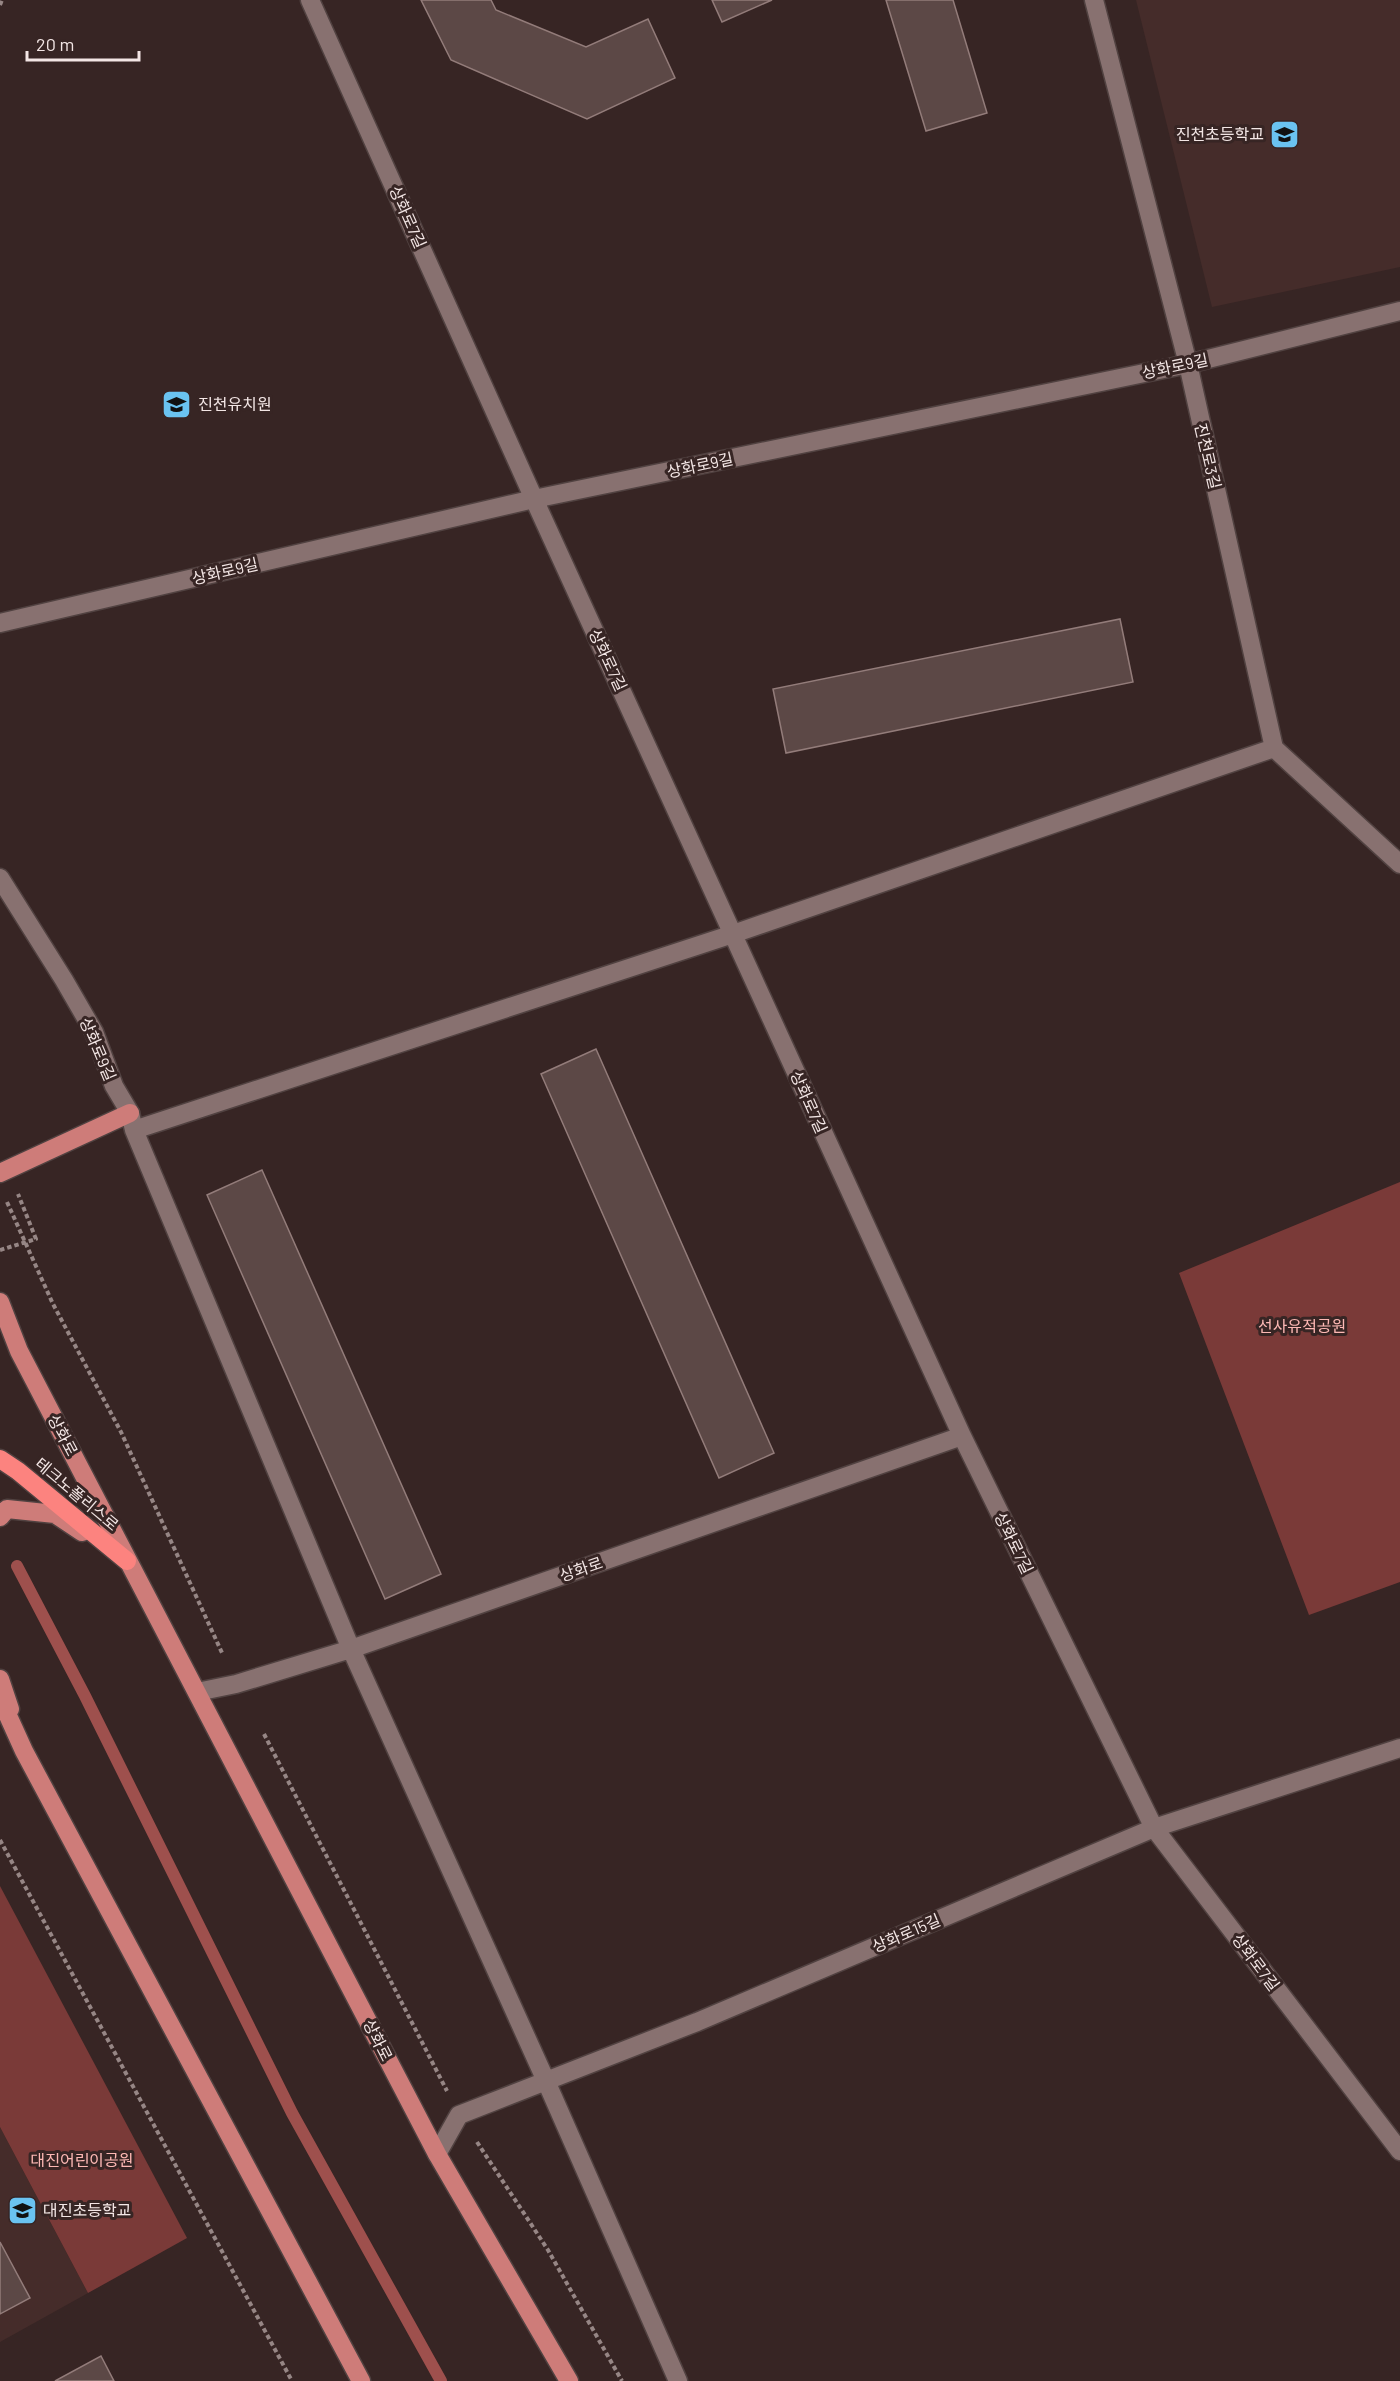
<svg xmlns="http://www.w3.org/2000/svg" width="1400" height="2381" font-family="Barlow,'Noto Sans KR',sans-serif">
<style>
.built{fill:#452c2a}
.green{fill:#7a3a38}
.lines{fill:none;stroke-linecap:round;stroke-linejoin:round}
.stream{stroke:#9e504d;stroke-width:12}
.building{fill:#5c4846;stroke:#937c7a;stroke-width:1.5}
.minor-casing{stroke:#514241;stroke-width:21}
.major-casing{stroke:#514241;stroke-width:21}
.highway-casing{stroke:#514241;stroke-width:21}
.path{stroke:#968685;stroke-width:4;stroke-dasharray:4.5 3;stroke-linecap:butt}
.minor{stroke:#887170;stroke-width:18}
.major{stroke:#ce7c79;stroke-width:18}
.highway{stroke:#fc837f;stroke-width:18}
.labels{text-anchor:middle;stroke-width:6;stroke-linejoin:round;paint-order:stroke}
.poi-label{font-size:16px;fill:#f3e6e5;stroke:#372524;text-anchor:start}
.street-label{font-size:16px;fill:#f3e6e5;stroke:#372524}
.park-label{font-size:16px;fill:#fdb8b4;stroke:#372524}
</style>
<rect width="100%" height="100%" fill="#372524"/>
<path class="built" d="M1136 0H1400V267L1212 307Z
M0 2127 88 2293 0 2342Z"/>
<path class="green" d="M1400 1182V1582L1309 1615 1179 1273Z
M0 1886 187 2238 88 2293 0 2127Z"/>
<g class="lines">
<path class="stream" d="M17 1566 85 1696 292 2113 441 2381"/>
</g>
<path class="building" d="M421 0H491L496 10 586 47 648 19 675 78 587 119 451 60Z
M712 0H772L722 22Z
M886 0H953L987 113 926 131Z
M1120 619 1133 682 786 753 773 689Z
M596 1049 774 1453 719 1478 541 1074Z
M262 1170 441 1574 385 1599 207 1195Z
M0 2242 30 2298 0 2314Z
M101 2356 114 2381H55Z"/>
<g class="lines">
<defs>
<path id="minor" d="M310 0 534 499 962 1436 1154 1828 1400 2151
M1094 0 1188 364 1274 748 1400 864
M0 623 534 499 1188 364 1400 311
M0 878 64 980 94 1032 114 1086 130 1113 134 1130 351 1649 546 2081 678 2381
M134 1130 733 934 1274 748
M197 1692 236 1684 351 1649 962 1436
M437 2154 459 2115 697 2022 1154 1828 1400 1748"/>
<path id="major" d="M0 1173 130 1113
M0 1302 19 1351 437 2154 569 2381
M0 1517 7 1509 55 1514 82 1532
M0 1679 10 1709
M0 1698 24 1751 361 2381"/>
<path id="highway" d="M0 1459 18 1471 127 1561"/>
</defs>
<use href="#minor" class="minor-casing"/>
<use href="#major" class="major-casing"/>
<use href="#highway" class="highway-casing"/>
<path class="path" d="M0 5 2 0
M7 1202 53 1304 121 1432 223 1655
M0 1250 36 1239 18 1194
M264 1734 447 2091
M0 1840 292 2381
M477 2142 548 2250 622 2381"/>
<use href="#minor" class="minor"/>
<use href="#major" class="major"/>
<use href="#highway" class="highway"/>
</g>
<defs>
<symbol id="school-square" viewBox="-11 -11 22 22"><rect x="-9" y="-9" width="18" height="18" rx="4" fill="#6ac3f1" stroke="#372524"/><path d="M0-5L7-2L0 1L-7-2ZM-4 1L0 2.5L4 1V4Q0 6-4 4Z" fill="#111"/></symbol>
</defs>
<g fill-rule="evenodd">
<use href="#school-square" x="1268" y="118" width="33" height="33"/>
<use href="#school-square" x="160" y="388" width="33" height="33"/>
<use href="#school-square" x="6" y="2194" width="33" height="33"/>
</g>
<g class="labels">
<g class="poi-label">
<text x="1264" y="140" text-anchor="end">진천초등학교</text>
<text x="198" y="410">진천유치원</text>
<text x="43" y="2216">대진초등학교</text>
</g>
<g class="street-label">
<text transform="translate(408 217) rotate(66)" y="6">상화로7길</text>
<text transform="translate(1175 366) rotate(-12)" y="6">상화로9길</text>
<text transform="translate(1208 456) rotate(77)" y="6">진천로3길</text>
<text transform="translate(700 465) rotate(-12)" y="6">상화로9길</text>
<text transform="translate(225 571) rotate(-13)" y="6">상화로9길</text>
<text transform="translate(608 660) rotate(65)" y="6">상화로7길</text>
<text transform="translate(98 1049) rotate(67)" y="6">상화로9길</text>
<text transform="translate(809 1102) rotate(66)" y="6">상화로7길</text>
<text transform="translate(63 1435) rotate(62)" y="6">상화로</text>
<text transform="translate(77 1494) rotate(40)" y="6">테크노폴리스로</text>
<text transform="translate(1014 1543) rotate(64)" y="6">상화로7길</text>
<text transform="translate(581 1569) rotate(-19)" y="6">상화로</text>
<text transform="translate(906 1933) rotate(-23)" y="6">상화로15길</text>
<text transform="translate(1256 1962) rotate(53)" y="6">상화로7길</text>
<text transform="translate(378 2040) rotate(63)" y="6">상화로</text>
</g>
<g class="park-label">
<text x="1302" y="1332">선사유적공원</text>
<text x="82" y="2166">대진어린이공원</text>
</g>
</g>
<path d="M27 51v9h112v-9" fill="none" stroke="#f3e6e5" stroke-width="3"/>
<text x="36" y="51" font-size="18" fill="#f3e6e5" stroke="#372524" stroke-width="4.5" paint-order="stroke">20 m</text>
</svg>
